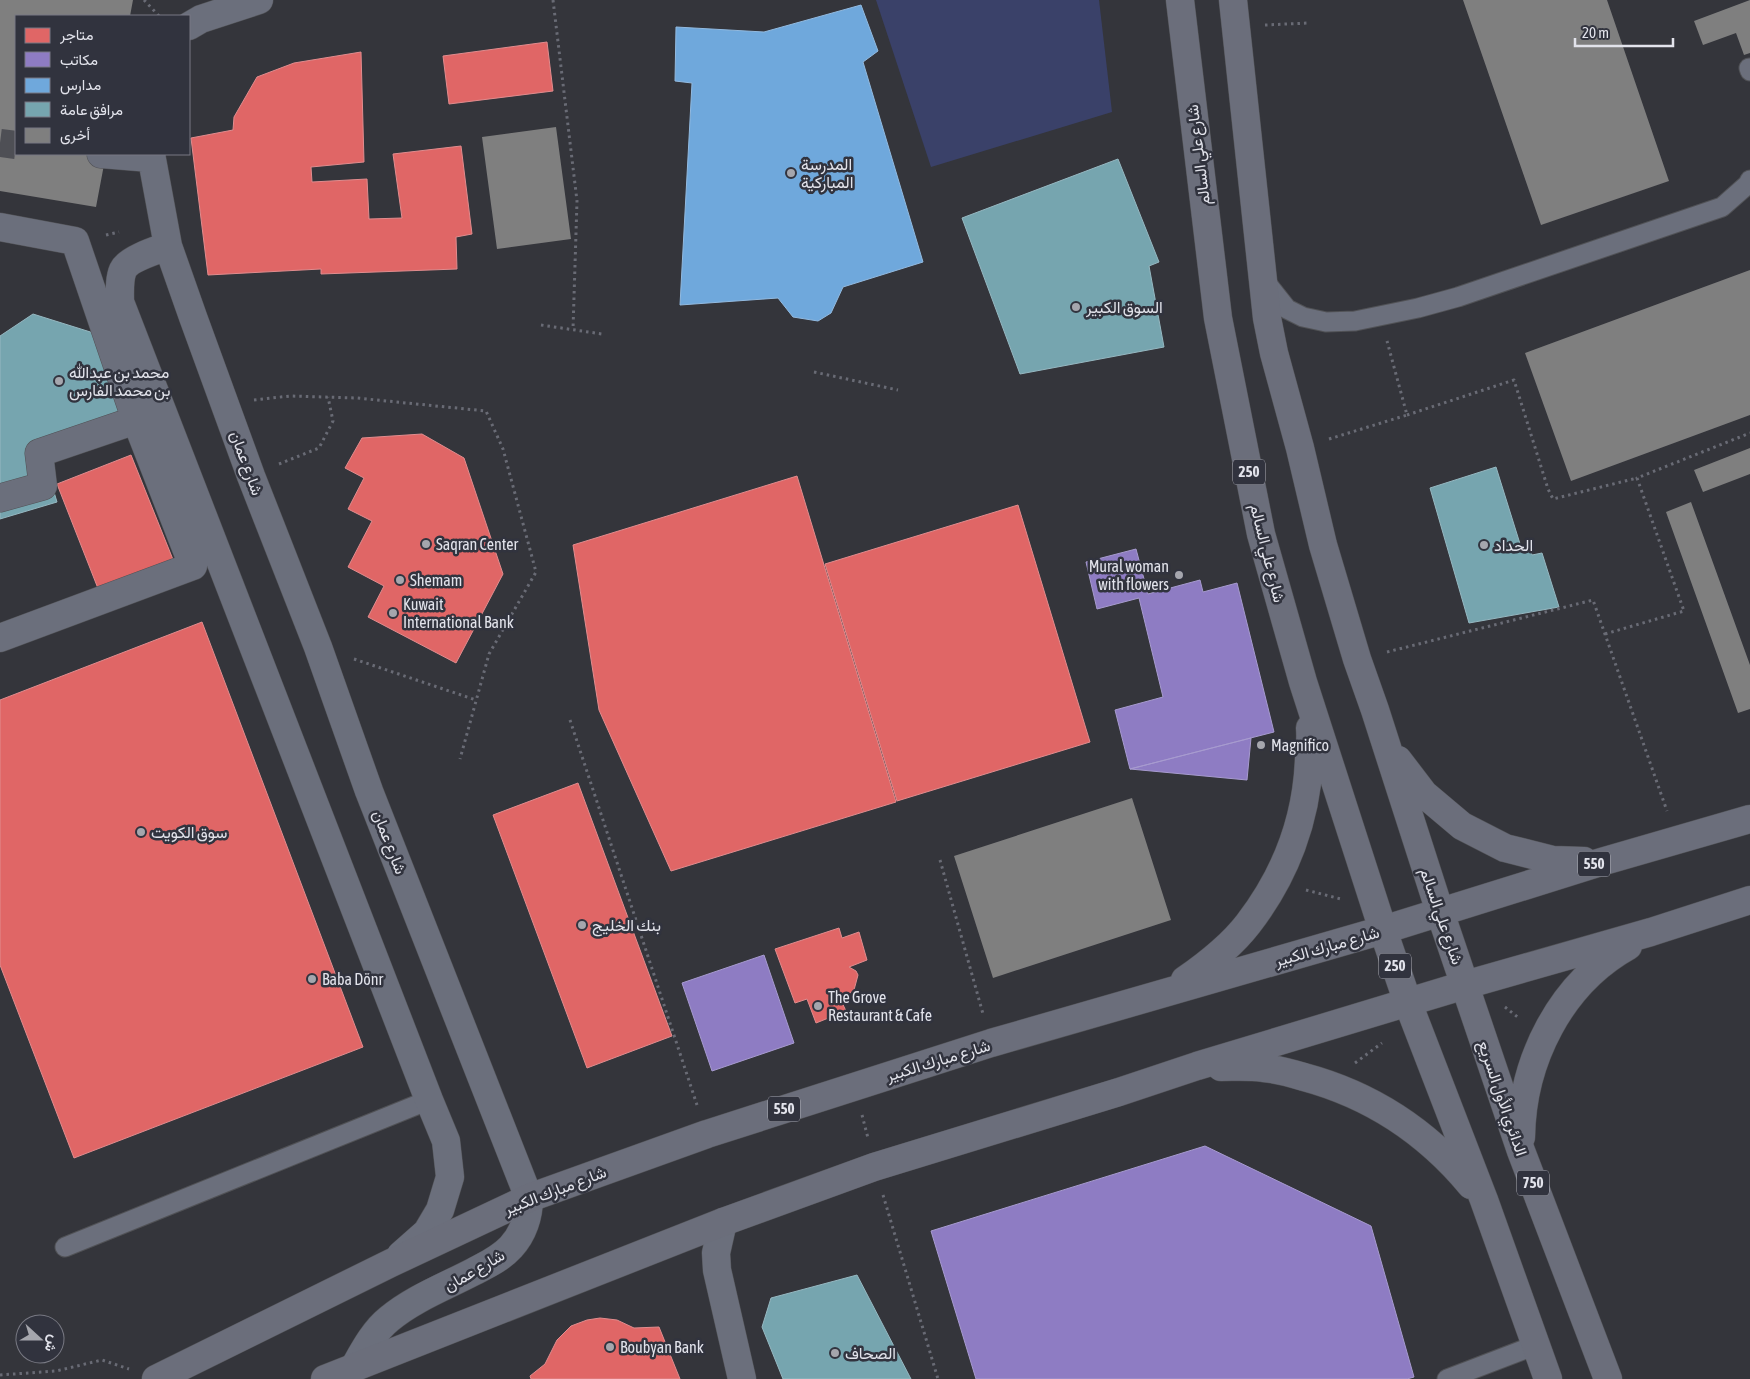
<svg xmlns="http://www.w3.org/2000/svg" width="1750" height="1379" font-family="'Asap Condensed',Vazirmatn,sans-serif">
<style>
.green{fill:#3a4169}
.shops{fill:#e06666;stroke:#e18c8e}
.offices{fill:#8e7cc3;stroke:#a79bcf}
.schools{fill:#6fa8dc;stroke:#92bae0}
.public{fill:#76a5af;stroke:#96b8c1}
.building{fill:#7f7f7f}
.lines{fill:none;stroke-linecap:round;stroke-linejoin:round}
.street-tunnel{stroke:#4e4f55;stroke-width:28;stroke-dasharray:28 14;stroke-linecap:butt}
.lane-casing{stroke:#515256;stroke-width:21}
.street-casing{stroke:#515256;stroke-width:29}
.primary-casing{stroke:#515256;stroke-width:29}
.path{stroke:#696b75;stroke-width:3;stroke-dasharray:2.5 4;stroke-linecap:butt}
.lane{stroke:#6b6f7c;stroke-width:19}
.street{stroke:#6b6f7c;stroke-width:28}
.primary{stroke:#6b6e7b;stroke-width:28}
.poi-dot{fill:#a5a6ad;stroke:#31333e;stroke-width:2}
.labels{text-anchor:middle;stroke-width:5;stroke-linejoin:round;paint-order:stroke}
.shield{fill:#31333e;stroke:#adaeb7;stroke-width:1}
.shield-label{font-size:15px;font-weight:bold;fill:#e2e3eb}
.street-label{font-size:16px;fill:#e2e3eb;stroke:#31333e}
.poi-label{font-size:16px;fill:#e2e3eb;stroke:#31333e;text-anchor:start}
</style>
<rect width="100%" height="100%" fill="#34353b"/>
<path class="green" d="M876 0H1099L1112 112 931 167Z"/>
<path class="shops" d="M547 42 553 91 449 104 443 56Z
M361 52 364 162 311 167 312 182 367 179 369 219 402 218 393 154 461 146 472 234 456 237 457 269 321 274V269L208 275 191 138 233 130 234 117 257 77 294 63Z
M422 434 464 458 503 574 456 663 368 617 384 586 348 567 372 521 348 509 364 478 345 468 362 438Z
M131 455 174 562 99 591 57 484Z
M797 476 896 802 671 871 599 710 573 545Z
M1018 505 1090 742 897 801 825 564Z
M202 622 363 1047 74 1158 0 965V700Z
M578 783 672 1036 587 1068 493 815Z
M839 928 842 938 859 932 867 960 849 967 856 971 858 975 854 990 849 994 844 996 838 994 846 1011 816 1023 807 999 795 1003 775 949Z
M600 1318 617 1320 634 1328 659 1327 680 1379H531L530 1376 545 1364 557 1340 571 1326 587 1320Z"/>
<path class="offices" d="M1136 549 1148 594 1200 580 1203 592 1237 583 1274 732 1130 769 1115 710 1163 697 1139 598 1097 609 1086 562Z
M1251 738 1247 780 1130 769Z
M764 955 794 1043 712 1071 682 983Z
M1205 1146 1371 1226 1414 1377 1407 1379H976L931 1231Z"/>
<path class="schools" d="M861 5 878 51 863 62 923 262 843 287 831 313 818 321 793 317 778 298 680 305 692 83 675 81 676 27 764 32Z"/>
<path class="public" d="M1118 159 1159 262 1149 266 1164 347 1020 374 962 218Z
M33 314 100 335 136 425 44 459 57 502 0 519V336Z
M1496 467 1521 547 1529 544 1532 555 1542 553 1559 607 1469 623 1430 488Z
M857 1275 911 1379H783L762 1327 771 1298Z"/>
<path class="building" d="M0 0H133L130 16H16V154H106L96 207 0 191Z
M1463 0H1607L1669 181 1541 225Z
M1750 0V53L1744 55 1736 33 1703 45 1694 21Z
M556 127 571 239 497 249 482 137Z
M1750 270V415L1571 481 1525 353Z
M1750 448V474L1703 492 1694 470Z
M1691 502 1750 665V709L1738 713 1666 512Z
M1132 798 1171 920 993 978 954 856Z"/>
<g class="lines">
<path class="street-tunnel" d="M0 143 16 145"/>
<defs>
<path id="lane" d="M1749 68 1750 71
M1264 280 1287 309 1303 317 1326 322 1355 321 1418 308 1458 297 1722 207 1748 184 1750 180
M65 1247 429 1100
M1447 1379 1536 1345"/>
<path id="street" d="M189 26 201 19 259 0
M101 154 150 158
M151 154 168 246 193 317 251 476 318 647 369 791 529 1198C529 1216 523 1234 511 1247 500 1259 486 1265 473 1272 444 1287 413 1299 389 1319 374 1331 364 1350 355 1366
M0 227 75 241 136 420 193 566 0 638
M168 246C157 250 128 259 123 270 119 279 120 292 120 302L429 1100 446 1141 450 1177 440 1210 427 1232 401 1255
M0 498 43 486 39 453 136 420
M723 1222 716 1253 717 1270 742 1379"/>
<path id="primary" d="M1180 0 1218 318 1261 534 1303 682 1383 930 1408 1003 1484 1200 1548 1379
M1233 0 1267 318 1274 353 1300 448 1323 545 1357 659 1375 710 1440 912 1521 1151 1608 1379
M1398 760 1424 794 1462 826 1505 848 1553 860 1584 861
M1185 980C1208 964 1231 946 1248 924 1285 876 1307 819 1309 758 1310 748 1311 738 1310 728
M1221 1067C1235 1067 1249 1066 1263 1068 1277 1069 1291 1073 1304 1077 1371 1095 1427 1132 1471 1185
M1521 1137C1522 1061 1560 984 1628 946
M156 1379 391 1263 529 1198 707 1134 991 1043 1383 930 1601 862 1750 819
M325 1379 723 1222 874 1167 1119 1092 1197 1066 1465 985 1651 932 1750 900"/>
</defs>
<use href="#lane" class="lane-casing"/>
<use href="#street" class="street-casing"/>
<use href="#primary" class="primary-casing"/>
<path class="path" d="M144 0 159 16
M553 0 577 201 573 329
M1265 25 1309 23
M106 235 119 232
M541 325 602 334
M814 372 898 390
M254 400 290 396 357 398 486 411 503 449 536 572 489 654 460 759
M1407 415 1514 380 1548 489 1553 499 1637 478
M1329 439 1407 415 1387 341
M279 464 319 448 333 421 328 397
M1605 634 1684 611 1637 478 1750 433
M1387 652 1593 600 1667 811
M354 659 476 700
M570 720 697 1105
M940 860 983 1014
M1306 890 1341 899
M1505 1007 1520 1019
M1355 1063 1382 1043
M862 1115 868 1138
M883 1195 938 1379
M0 1375 56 1371 102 1360 129 1369"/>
<use href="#lane" class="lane"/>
<use href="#street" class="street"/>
<use href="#primary" class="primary"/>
</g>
<g class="poi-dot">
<circle cx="791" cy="173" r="5"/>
<circle cx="1076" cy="307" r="5"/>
<circle cx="59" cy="381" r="5"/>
<circle cx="426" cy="544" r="5"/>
<circle cx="1484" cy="545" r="5"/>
<circle cx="1179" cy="575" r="5"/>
<circle cx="400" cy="580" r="5"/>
<circle cx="393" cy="613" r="5"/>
<circle cx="1261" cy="745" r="5"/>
<circle cx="141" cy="832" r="5"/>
<circle cx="582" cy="925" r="5"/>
<circle cx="312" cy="979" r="5"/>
<circle cx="818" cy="1006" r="5"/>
<circle cx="610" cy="1347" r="5"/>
<circle cx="835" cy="1353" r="5"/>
</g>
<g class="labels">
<g class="shield">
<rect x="1233" y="459.5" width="32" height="25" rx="4"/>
<rect x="1578" y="851.5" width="32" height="25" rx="4"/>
<rect x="1379" y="953.5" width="32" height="25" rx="4"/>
<rect x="768" y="1096.5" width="32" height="25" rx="4"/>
<rect x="1517" y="1170.5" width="32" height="25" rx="4"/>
</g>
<g class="shield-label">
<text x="1249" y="477">250</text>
<text x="1594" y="869">550</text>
<text x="1395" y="971">250</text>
<text x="784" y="1114">550</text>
<text x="1533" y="1188">750</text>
</g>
<g class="street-label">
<text transform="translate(1198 155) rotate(-97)" y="6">شارع علي السالم</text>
<text transform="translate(247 463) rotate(70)" y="6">شارع عمان</text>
<text transform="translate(1268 553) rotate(76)" y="6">شارع علي السالم</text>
<text transform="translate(390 842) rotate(69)" y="6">شارع عمان</text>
<text transform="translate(1442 916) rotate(71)" y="6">شارع علي السالم</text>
<text transform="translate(1327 946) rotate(-16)" y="6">شارع مبارك الكبير</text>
<text transform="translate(938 1060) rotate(-17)" y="6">شارع مبارك الكبير</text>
<text transform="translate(1503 1098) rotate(71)" y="6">الدائري الأول السريع</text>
<text transform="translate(555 1190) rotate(-21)" y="6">شارع مبارك الكبير</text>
<text transform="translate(474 1270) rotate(-30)" y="6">شارع عمان</text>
</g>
<g class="poi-label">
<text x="801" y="170">المدرسة<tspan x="801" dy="18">المباركية</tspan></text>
<text x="1086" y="313">السوق الكبير</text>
<text x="69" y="378">محمد بن عبدالله<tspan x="69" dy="18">بن محمد الفارس</tspan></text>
<text x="436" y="550">Saqran Center</text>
<text x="1494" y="551">الحداد</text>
<text x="1169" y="572" text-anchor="end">Mural woman<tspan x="1169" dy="18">with flowers</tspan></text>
<text x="410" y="586">Shemam</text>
<text x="403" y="610">Kuwait<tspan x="403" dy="18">International Bank</tspan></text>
<text x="1271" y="751">Magnifico</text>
<text x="151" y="838">سوق الكويت</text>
<text x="592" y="931">بنك الخليج</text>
<text x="322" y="985">Baba Dönr</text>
<text x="828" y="1003">The Grove<tspan x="828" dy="18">Restaurant &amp; Cafe</tspan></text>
<text x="620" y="1353">Boubyan Bank</text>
<text x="845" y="1359">الصحاف</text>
</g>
</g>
<rect x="15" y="15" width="175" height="140" fill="#31333e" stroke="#787983"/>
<rect x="25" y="28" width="25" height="15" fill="#e06666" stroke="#787983"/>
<text x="60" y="40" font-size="15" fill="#e2e3eb">متاجر</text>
<rect x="25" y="52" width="25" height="15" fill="#8e7cc3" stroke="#787983"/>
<text x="60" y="65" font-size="15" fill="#e2e3eb">مكاتب</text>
<rect x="25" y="78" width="25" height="15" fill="#6fa8dc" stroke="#787983"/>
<text x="60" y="90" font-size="15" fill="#e2e3eb">مدارس</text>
<rect x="25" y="102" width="25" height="15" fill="#76a5af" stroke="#787983"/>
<text x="60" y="115" font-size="15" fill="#e2e3eb">مرافق عامة</text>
<rect x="25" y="128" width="25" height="15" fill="#7f7f7f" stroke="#787983"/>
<text x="60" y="140" font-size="15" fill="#e2e3eb">أخرى</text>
<g transform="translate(40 1339) rotate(111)"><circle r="24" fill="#31333e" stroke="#787983"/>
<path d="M0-4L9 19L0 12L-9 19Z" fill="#a5a6ad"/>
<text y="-8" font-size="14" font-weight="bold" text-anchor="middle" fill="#e2e3eb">ش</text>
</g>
<path d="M1575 38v8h98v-8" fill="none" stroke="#e2e3eb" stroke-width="2.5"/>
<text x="1582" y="38" font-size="15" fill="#e2e3eb" stroke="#31333e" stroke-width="4" paint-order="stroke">20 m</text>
</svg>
